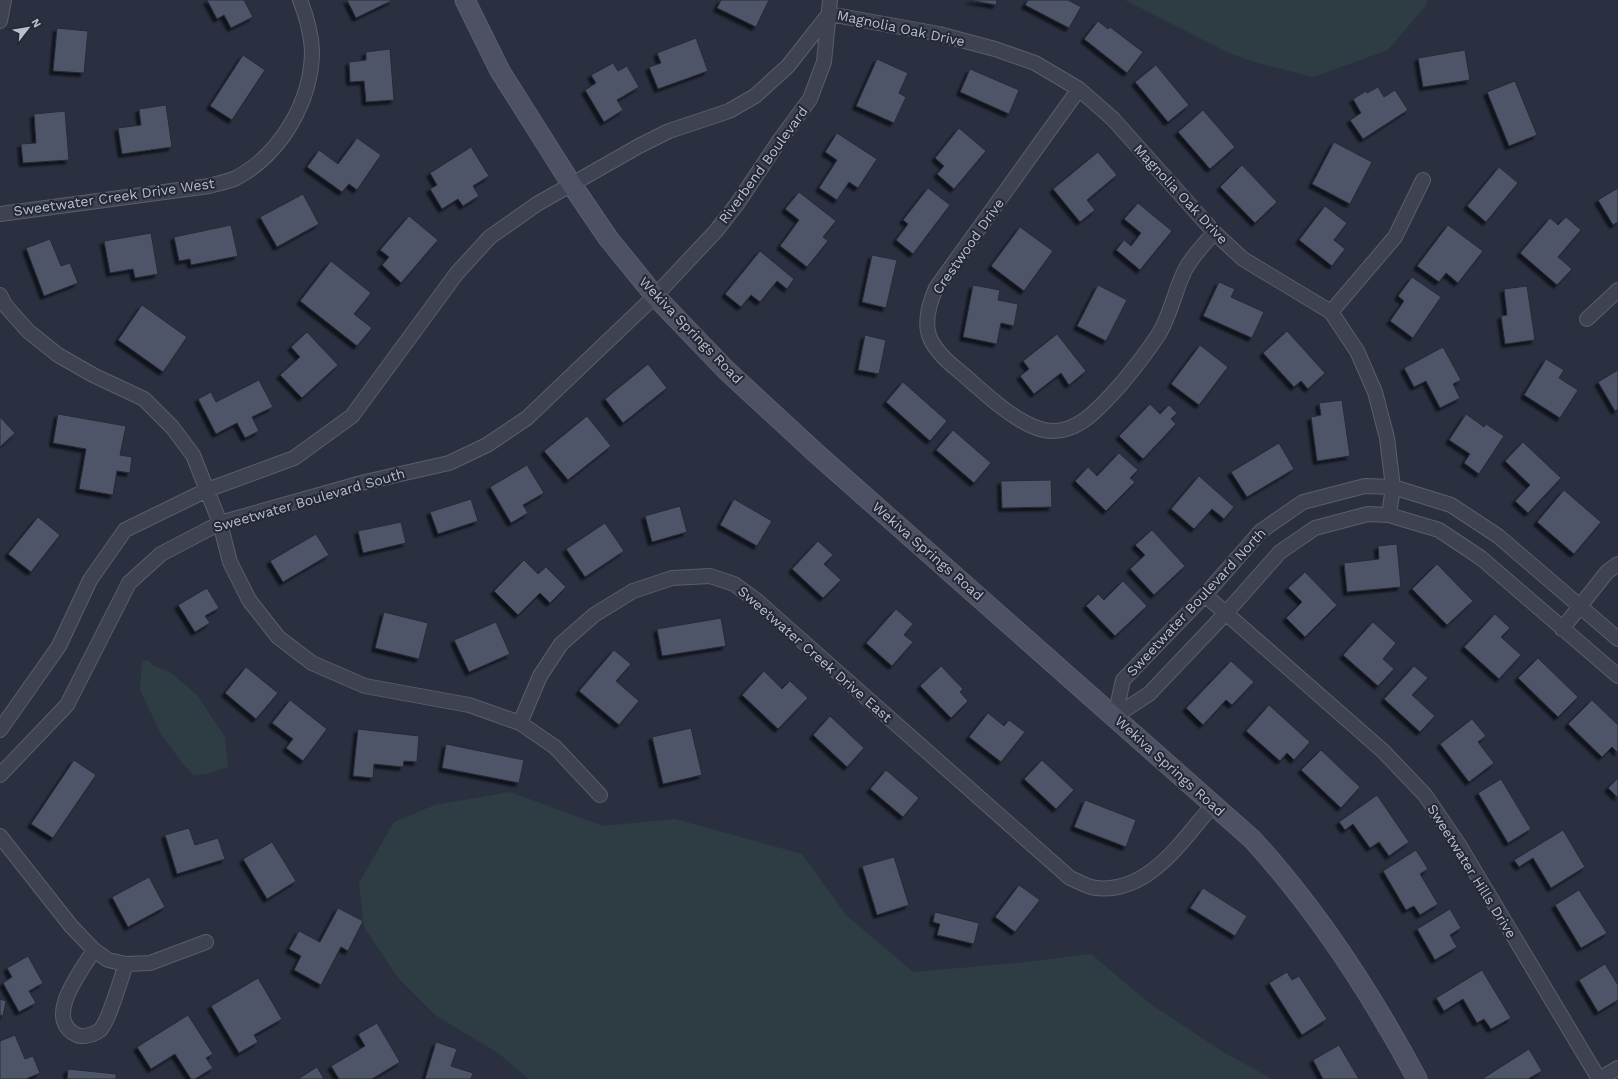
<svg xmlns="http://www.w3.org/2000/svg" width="1618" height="1079" font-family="'Work Sans',sans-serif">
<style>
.green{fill:#2e3d43}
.building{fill:#505567;stroke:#262a38;filter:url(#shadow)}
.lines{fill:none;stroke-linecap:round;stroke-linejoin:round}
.street-casing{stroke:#5a5e6b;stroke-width:16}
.secondary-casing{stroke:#5a5e6b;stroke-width:21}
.street{stroke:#3f4351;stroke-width:14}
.secondary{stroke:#4e5163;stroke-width:19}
.labels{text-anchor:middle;stroke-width:4;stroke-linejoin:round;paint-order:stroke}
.street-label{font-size:14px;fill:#bcbfcb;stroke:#242836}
</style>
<defs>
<filter id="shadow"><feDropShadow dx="-3.5" dy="3.5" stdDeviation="1" flood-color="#0009"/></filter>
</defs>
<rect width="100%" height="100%" fill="#2b3041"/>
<path class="green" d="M1125 0H1427L1426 5 1388 50 1313 77 1258 63 1231 54Z
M148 660 154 666 171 673 197 695 225 737 228 767 206 774 194 775 183 764 161 734 140 690 142 661Z
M510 792 603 826 675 819 802 854 846 915 913 972 1017 963 1091 954 1149 1003 1223 1052 1272 1079H529L498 1053 435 1015 399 979 364 927 359 883 394 822 435 805Z"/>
<path class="building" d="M207 0H244L253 17 231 28 224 15 217 19Z
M347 0H393L356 18Z
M721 0H769L756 27 717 8Z
M969 0H997L996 5Z
M1028 0H1068L1081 7 1069 28 1025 5Z
M1098 21 1108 29 1110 27 1143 52 1127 73 1084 39Z
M57 28 88 31 84 73 53 71Z
M696 38 708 71 658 89 649 67 661 63 657 53Z
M390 49 394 100 366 102 364 81 350 82 349 62 366 60V52Z
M1465 50 1470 80 1423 87 1418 58Z
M243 55 265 70 232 120 210 106Z
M877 59 908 73 899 93 906 97 894 123 856 106Z
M613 63 618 71 627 66 639 87 617 100 623 110 604 122 585 90 596 83 591 75Z
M1156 65 1189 105 1168 122 1135 82Z
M970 69 1019 90 1009 114 960 92Z
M1515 81 1537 135 1509 146 1487 92Z
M1378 87 1384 97 1395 90 1408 110 1363 139 1350 120 1361 113 1353 99 1366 91 1367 93Z
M166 105 172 147 122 154 118 128 141 125 139 109Z
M1203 110 1235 147 1210 169 1178 132Z
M65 111 69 160 23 163 21 144 36 143 34 114Z
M959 128 986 151 954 189 937 174 944 166 935 158Z
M837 133 877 159 858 188 849 182 837 200 819 188 837 160 825 152Z
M357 138 381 155 357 190 349 184 342 192 307 167 319 150 338 164Z
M1334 142 1372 162 1350 204 1312 184Z
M471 147 489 176 473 186 479 196 463 206 458 199 442 209 430 189 437 185 430 173Z
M1098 152 1117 175 1087 200 1095 210 1080 222 1053 189Z
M1242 165 1277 202 1255 223 1220 187Z
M1499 167 1518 183 1486 222 1467 206Z
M928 188 950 205 913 254 896 240 908 224 903 220Z
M1618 188V222L1613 225 1598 200Z
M799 192 836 221 823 237 828 241 807 267 780 246 799 220 785 209Z
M303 194 319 224 277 247 260 217Z
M1138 203 1172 231 1140 270 1116 250 1124 240 1131 246 1141 233 1124 219Z
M1325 206 1347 223 1334 240 1345 249 1332 266 1299 240Z
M409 216 438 240 401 283 382 265 389 257 380 250Z
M1566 217 1581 230 1558 257 1572 269 1557 285 1520 253 1550 218 1558 225Z
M231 225 238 256 191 265 190 259 179 261 174 237Z
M1448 225 1483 251 1458 283 1446 273 1439 282 1417 266Z
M1020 227 1053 251 1024 291 991 266Z
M151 233 158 274 135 278 133 269 110 273 104 241Z
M50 239 61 266 70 263 78 283 44 296 26 248Z
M760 251 794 279 787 289 777 281 760 302 751 295 741 307 725 294Z
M872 255 897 260 886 308 862 302Z
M331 261 371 293 354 314 372 328 357 346 300 301Z
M1412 277 1441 297 1413 338 1390 321 1404 301 1398 296Z
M1219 282 1235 289 1231 297 1264 312 1252 338 1203 316Z
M973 285 1000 290 998 300 1018 304 1014 326 1001 323 997 344 963 337Z
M1098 285 1127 300 1106 341 1077 326Z
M1527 286 1535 340 1505 344 1501 316 1507 315 1504 289Z
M142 305 187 337 163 372 118 340Z
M1287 331 1325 373 1308 389 1301 381 1294 387 1263 353Z
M307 332 338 365 302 398 280 375 300 357 291 347Z
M1057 334 1086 371 1069 385 1061 373 1034 394 1020 376 1029 369 1023 361Z
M865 335 886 340 879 374 858 370Z
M1200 345 1228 367 1199 405 1171 384Z
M1443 347 1461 380 1453 384 1460 398 1440 408 1426 381 1414 387 1404 368Z
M1546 359 1564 370 1559 378 1578 390 1560 418 1524 395Z
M648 364 667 388 623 423 605 399Z
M1618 370V409L1615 411 1598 382Z
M259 380 273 407 252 417 259 431 245 438 237 423 216 434 198 399 211 392 216 402Z
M903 382 947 421 930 441 886 402Z
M1342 400 1350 456 1317 461 1311 417 1321 415 1319 403Z
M1150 404 1160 414 1169 405 1177 413 1171 419 1176 424 1143 459 1119 436Z
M58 414 126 426 120 455 132 457 130 473 117 471 113 495 79 489 86 449 53 443Z
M1466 414 1484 427 1486 424 1504 436 1479 474 1464 463 1470 454 1449 440Z
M587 416 611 446 568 480 544 451Z
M0 417 15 433 0 447Z
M953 430 991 463 974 483 936 450Z
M1523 442 1561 478 1528 513 1515 501 1530 485 1505 461Z
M1279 443 1294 469 1247 497 1231 472Z
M1119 453 1138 470 1130 478 1135 482 1106 511 1075 481 1088 467 1097 476Z
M527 465 544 493 523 505 528 513 511 523 490 487Z
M1199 476 1234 507 1224 519 1212 509 1194 529 1171 509Z
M1051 480 1052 507 1002 508 1001 481Z
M1564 490 1601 522 1574 554 1537 522Z
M471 499 478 521 438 534 430 512Z
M734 499 772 521 757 546 720 525Z
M680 506 687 532 652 542 645 516Z
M38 517 60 535 31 572 8 554Z
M401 522 406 543 363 553 358 531Z
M605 523 624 551 585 577 566 549Z
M1152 530 1185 566 1154 595 1130 569 1145 555 1135 545Z
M316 534 329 555 283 582 270 561Z
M818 541 833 555 824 564 841 580 823 598 792 569Z
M1397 544 1401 587 1347 592 1344 563 1379 559 1378 546Z
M524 560 538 574 546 567 566 587 550 603 540 593 518 615 494 591Z
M1437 564 1473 601 1447 625 1412 589Z
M1305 572 1337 605 1305 637 1286 618 1302 602 1288 588Z
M1123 581 1147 606 1115 636 1086 606 1098 594 1104 600Z
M207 588 219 608 205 616 210 623 195 632 178 605Z
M896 609 913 624 904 635 913 642 892 666 866 643Z
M384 612 428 623 419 659 375 648Z
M1495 614 1510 628 1501 637 1521 655 1499 679 1464 647Z
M721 618 726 646 662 656 657 629Z
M496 622 510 654 469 672 454 640Z
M1373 622 1396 643 1383 659 1394 669 1378 686 1343 655Z
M614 650 631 664 616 681 639 701 619 725 579 691Z
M1538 658 1578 697 1558 717 1518 678Z
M1231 661 1254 682 1232 705 1226 700 1203 725 1186 708Z
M941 666 963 689 960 692 968 701 951 718 920 686Z
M1414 666 1428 678 1412 695 1435 716 1420 732 1384 699Z
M246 667 278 693 256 719 225 693Z
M764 671 782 689 790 681 808 698 778 729 742 695Z
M290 700 327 729 303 761 286 748 293 739 272 723Z
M1592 700 1618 725V753L1612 747 1602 757 1568 724Z
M1269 705 1310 742 1294 760 1287 753 1280 761 1246 731Z
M988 713 1004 726 1009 720 1025 732 1001 762 969 737Z
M830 716 864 748 847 767 813 735Z
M1472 719 1486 736 1478 742 1494 763 1469 782 1440 744Z
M691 728 702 775 663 784 652 737Z
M358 729 419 736 417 762 404 761 403 767 374 764 373 778 353 776Z
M446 744 524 760 519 783 442 768Z
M1321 750 1360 787 1341 808 1301 770Z
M74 760 96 775 53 838 31 824Z
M1042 760 1074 790 1056 809 1024 779Z
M886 770 919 798 903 817 870 789Z
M1618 778V798L1608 788Z
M1501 779 1531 829 1508 843 1478 793Z
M1377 795 1409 842 1389 856 1379 842 1370 848 1353 824 1345 830 1339 822Z
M1085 800 1136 820 1126 847 1074 827Z
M189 828 195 845 218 838 225 859 177 874 165 835Z
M1563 830 1585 867 1551 888 1533 858 1519 867 1514 860Z
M272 842 296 881 267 899 243 859Z
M1416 850 1428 869 1420 874 1438 904 1420 915 1414 906 1406 910 1383 871Z
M894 857 909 905 877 915 862 866Z
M149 877 165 907 128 927 112 897Z
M1019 885 1040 900 1015 932 995 917Z
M1203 888 1247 916 1235 936 1190 908Z
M1579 890 1607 933 1581 948 1555 905Z
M338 908 363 921 348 951 341 947 321 985 294 970 301 956 289 949 299 931 320 942Z
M1450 909 1461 928 1450 935 1457 947 1435 960 1417 929Z
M935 912 979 923 974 944 937 935 940 924 933 922Z
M28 956 43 983 29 991 36 1003 19 1012 3 983 12 977 7 968Z
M1605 964 1618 985V1000L1598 1012 1579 980Z
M1482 970 1511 1018 1491 1029 1484 1019 1477 1023 1463 999 1444 1011 1436 998Z
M1287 972 1292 980 1299 976 1327 1019 1302 1035 1269 983Z
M258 978 282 1019 254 1035 258 1042 239 1053 211 1006Z
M0 999 6 1001 3 1016 0 1015Z
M188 1015 213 1054 206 1058 213 1068 195 1079H191L175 1054 151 1069 137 1047Z
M377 1023 400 1062 372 1079H339L331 1066 365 1046 358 1034Z
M15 1035 25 1059 33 1056 40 1073 26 1079H0V1041Z
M436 1042 457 1049 451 1066 473 1073 471 1079H425Z
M1339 1045 1359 1079H1323L1313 1060Z
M1529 1049 1542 1071 1528 1079H1482Z
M317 1067 324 1079H298Z
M68 1069 116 1074V1079H67Z"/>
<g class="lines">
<defs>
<path id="street" d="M829 14 939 34 995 49 1035 63 1079 89 1113 119 1214 232 1243 259 1331 312 1357 351 1375 392 1387 438 1393 487 1389 515
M0 21 4 0
M1079 89 936 288C919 327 926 345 959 371 982 390 1011 420 1040 429 1075 440 1102 405 1122 383 1136 366 1149 350 1160 332 1171 313 1175 290 1185 270 1192 256 1205 244 1214 232
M0 214 209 186C218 183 228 182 236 178 281 154 312 101 312 50 311 34 306 15 300 0
M0 295 5 305 28 331 58 355 93 375 144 399 172 427 193 455 220 523 230 562 249 600 278 637 312 663 365 686 469 705 520 723 555 747 600 795
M1331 312 1395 237 1423 180
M1587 319 1618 290
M1205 595 1383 751 1425 795 1459 845 1599 1079
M1562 629 1607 572 1618 564
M1115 716 1123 680 1205 595 1261 531 1303 502 1365 486 1393 487 1451 505 1498 536 1618 639
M1115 716 1149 694 1226 613 1280 552 1315 528 1368 514 1389 515 1439 530 1481 558 1618 676
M520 723 540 676 561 644 594 615 633 591 672 578 710 576 734 584 756 600 1070 878C1078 881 1087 887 1096 888 1149 894 1183 839 1213 805
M0 730 59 646 90 580 125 530 207 490 294 458 352 416 457 273 490 237 537 204 639 146 669 131 729 111 755 96 788 66 829 14
M0 775 67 705 129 583 161 554 220 523 365 482 449 463 487 445 527 418 655 296 716 231 737 204 779 141 810 99 824 62 830 0
M0 836 71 926 94 950 108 960 126 964 150 963 206 942
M94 950C82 970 42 1019 77 1035 83 1038 95 1034 100 1030 109 1021 121 978 126 964
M1599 1079 1618 1068"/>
<path id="secondary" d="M465 0 500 71 572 185 608 238 655 296 726 370 818 455 1252 839C1318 911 1371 993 1417 1079"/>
</defs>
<use href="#street" class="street-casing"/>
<use href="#secondary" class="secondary-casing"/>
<use href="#street" class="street"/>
<use href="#secondary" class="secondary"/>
</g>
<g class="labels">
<g class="street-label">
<text transform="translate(901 28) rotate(12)" y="5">Magnolia Oak Drive</text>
<text transform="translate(763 165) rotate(-54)" y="5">Riverbend Boulevard</text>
<text transform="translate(1181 194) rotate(47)" y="5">Magnolia Oak Drive</text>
<text transform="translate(114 197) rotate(-8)" y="5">Sweetwater Creek Drive West</text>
<text transform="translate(968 246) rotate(-55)" y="5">Crestwood Drive</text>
<text transform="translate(691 330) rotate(46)" y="5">Wekiva Springs Road</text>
<text transform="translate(309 500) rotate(-16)" y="5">Sweetwater Boulevard South</text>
<text transform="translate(928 551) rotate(41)" y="5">Wekiva Springs Road</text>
<text transform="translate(1196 602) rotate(-47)" y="5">Sweetwater Boulevard North</text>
<text transform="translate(815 654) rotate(41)" y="5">Sweetwater Creek Drive East</text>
<text transform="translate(1170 766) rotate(42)" y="5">Wekiva Springs Road</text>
<text transform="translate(1472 871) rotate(58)" y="5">Sweetwater Hills Drive</text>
</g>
</g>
<g transform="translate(28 28) rotate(59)" stroke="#242836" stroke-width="3" paint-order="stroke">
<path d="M0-3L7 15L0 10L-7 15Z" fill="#bcbfcb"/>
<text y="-6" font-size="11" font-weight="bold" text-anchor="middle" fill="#bcbfcb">N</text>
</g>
</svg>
